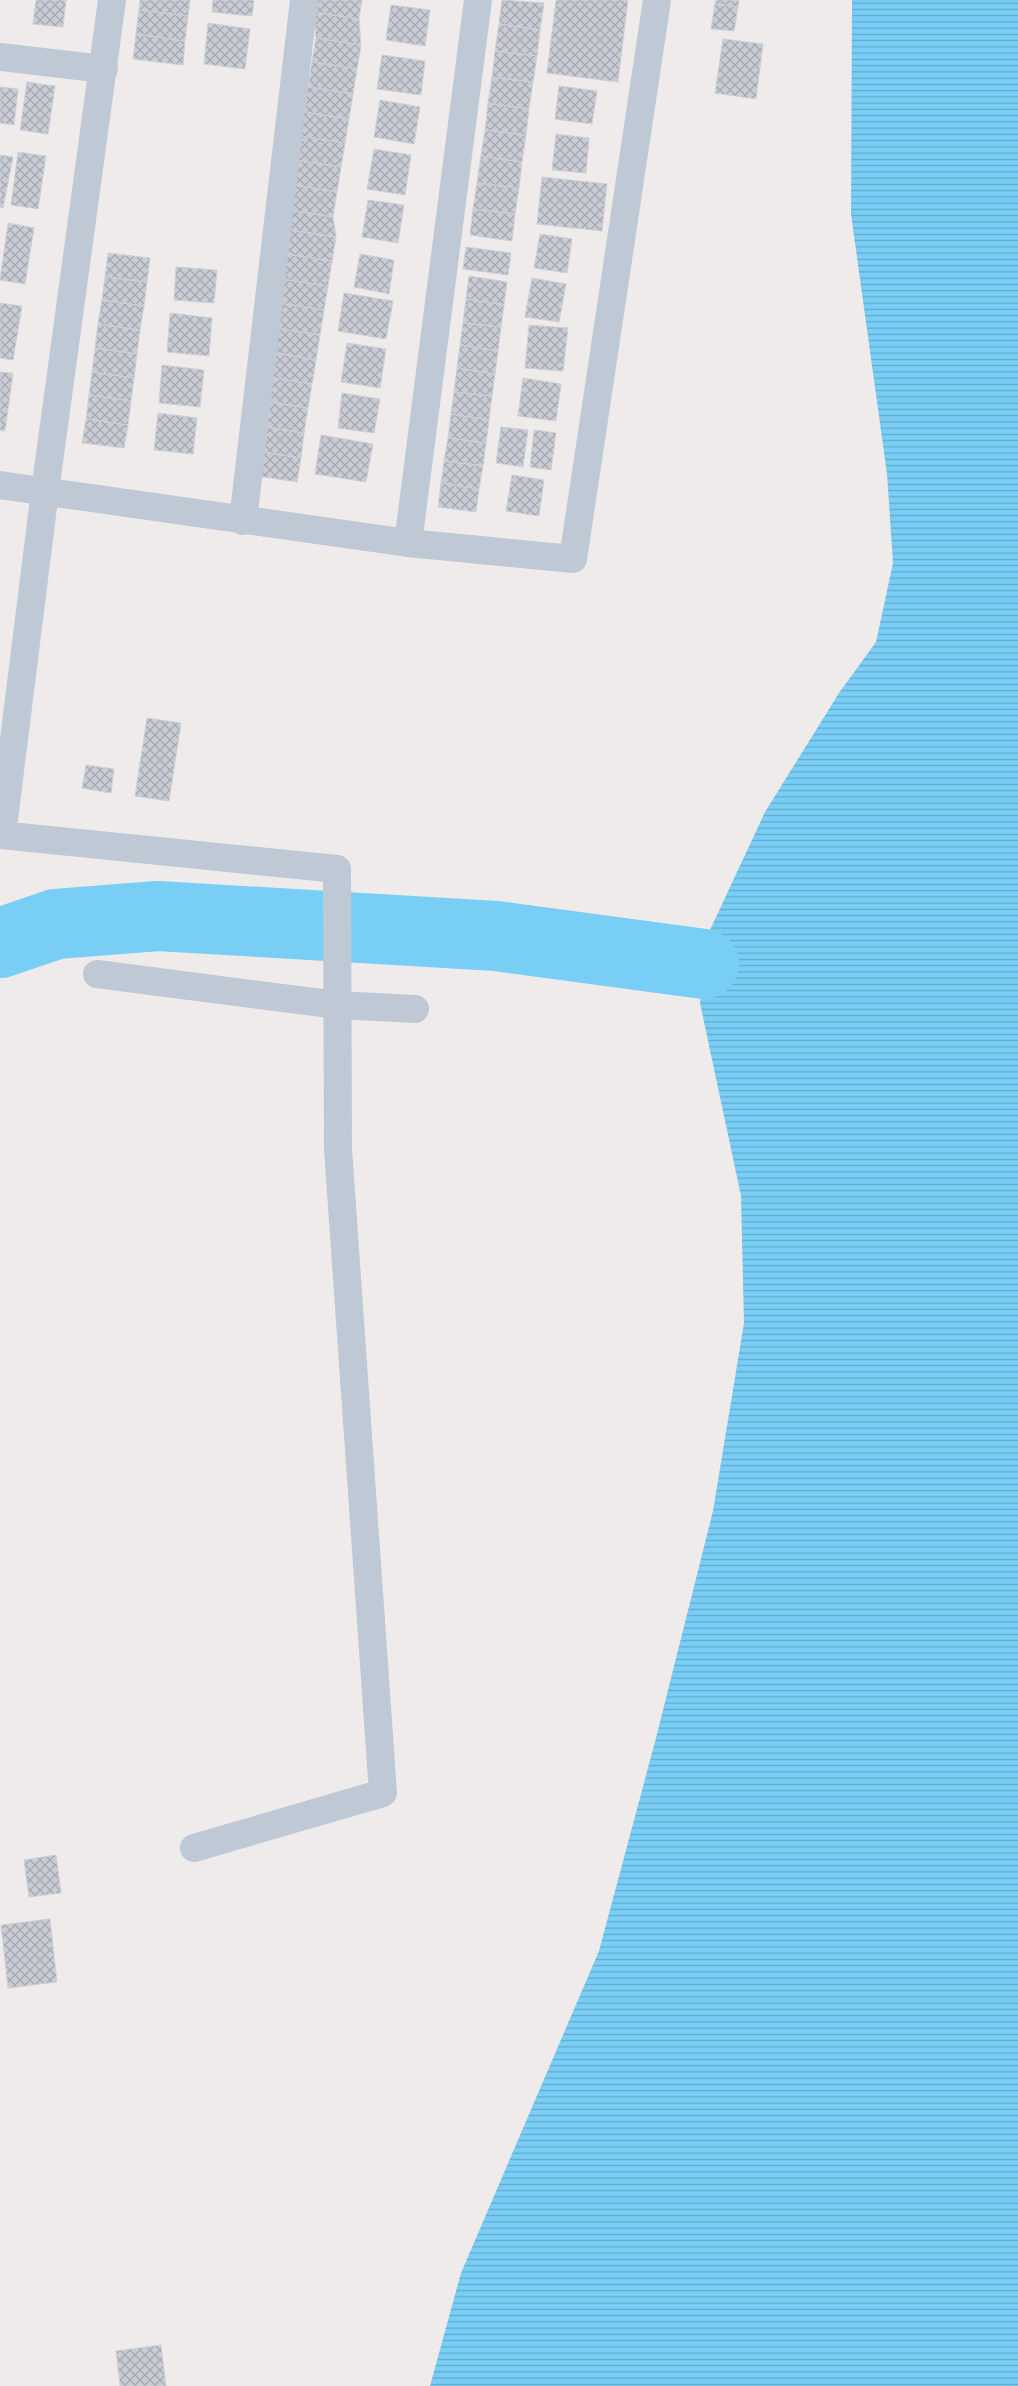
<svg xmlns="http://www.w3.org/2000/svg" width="1018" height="2386" font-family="Figtree,sans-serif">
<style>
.water{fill:url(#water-rules)}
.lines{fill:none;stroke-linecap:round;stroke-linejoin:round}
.river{stroke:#79cef6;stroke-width:70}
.building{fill:url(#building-cross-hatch);stroke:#ced0d8}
.minor{stroke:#bfc8d5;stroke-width:28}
</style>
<defs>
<pattern id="water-rules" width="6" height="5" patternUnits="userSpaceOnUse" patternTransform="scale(1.25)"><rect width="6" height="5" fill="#79cef6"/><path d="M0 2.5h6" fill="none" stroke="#65a9ca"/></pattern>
<pattern id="building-cross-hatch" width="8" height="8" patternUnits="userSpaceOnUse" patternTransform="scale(1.25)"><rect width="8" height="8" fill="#c9ccd4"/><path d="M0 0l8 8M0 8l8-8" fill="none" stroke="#a5a8af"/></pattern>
</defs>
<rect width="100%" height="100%" fill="#efebea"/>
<path class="water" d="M852 0H1018V2386H430L461 2273 599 1951 656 1738 713 1511 744 1323 741 1196 700 1003 710 930 765 812 839 693 876 642 893 563 887 474 851 214Z"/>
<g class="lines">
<path class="river" d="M0 943 56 924 158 916 496 936 704 964"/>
</g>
<path class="building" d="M36 0H66L63 27 33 24Z
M140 0H190L188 16 139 10Z
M213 0H254L252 16 212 12Z
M316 0H362L359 19 314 12Z
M502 0 544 3 540 30 499 24Z
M556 0H628L618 82 547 73Z
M716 0H739L738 7 715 4Z
M715 4 738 7 734 31 711 29Z
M391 5 430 10 425 46 386 40Z
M139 10 188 16 185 41 136 34Z
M314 12 359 19 361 45 316 38Z
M208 23 250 29 245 69 204 64Z
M499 24 540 30 537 56 495 51Z
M136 34 185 41 183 65 133 59Z
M316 38 361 45 357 69 312 62Z
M723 39 763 44 756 99 715 93Z
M495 51 537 56 533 82 492 77Z
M382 55 425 61 421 95 377 89Z
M312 62 357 69 353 94 308 87Z
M492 77 533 82 529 109 488 103Z
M27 82 55 86 48 134 20 130Z
M559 86 597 91 592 124 555 119Z
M0 87 18 89 14 125 0 123Z
M308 87 353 94 349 119 304 112Z
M380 100 420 107 414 144 374 137Z
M488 103 529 109 526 135 485 130Z
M304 112 349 119 345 143 300 136Z
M485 130 526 135 522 162 481 156Z
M556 134 589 138 586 173 552 170Z
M300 136 345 143 341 167 296 160Z
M374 149 411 155 405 195 367 189Z
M18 152 46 156 38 209 11 205Z
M0 155 13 157 3 208 0 207Z
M481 156 522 162 519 188 477 183Z
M296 160 341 167 337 192 293 185Z
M542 177 607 184 602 231 537 224Z
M477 183 519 188 515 214 473 209Z
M293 185 337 192 333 217 289 210Z
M368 200 404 205 398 243 362 237Z
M473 209 515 214 512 241 470 235Z
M289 210 333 217 336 237 290 230Z
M8 223 34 228 25 284 0 280Z
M290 230 336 237 332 261 286 254Z
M540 234 572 239 567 273 534 268Z
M466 247 511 253 508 275 463 269Z
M108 253 150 258 147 282 105 277Z
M286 254 332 261 328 286 282 279Z
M360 254 394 260 389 294 354 287Z
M176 267 217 270 214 303 174 300Z
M469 276 507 282 504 305 466 299Z
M105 277 147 282 144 306 102 300Z
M532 278 566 284 559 322 525 317Z
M282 279 328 286 324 310 278 303Z
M344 293 393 301 386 339 338 331Z
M466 299 504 305 501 327 463 323Z
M102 300 144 306 140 330 98 324Z
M0 303 22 306 13 360 0 358Z
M278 303 324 310 320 335 274 328Z
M170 313 212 318 209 356 167 352Z
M463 323 501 327 498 351 460 345Z
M98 324 140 330 137 354 95 348Z
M529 325 568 328 563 371 525 368Z
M274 328 320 335 316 360 271 352Z
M347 343 386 349 380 388 341 382Z
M460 345 498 351 495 374 457 368Z
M95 348 137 354 134 378 92 372Z
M271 352 316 360 312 384 267 377Z
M162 365 204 370 200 407 159 403Z
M457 368 495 374 492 396 454 392Z
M0 372 13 373 5 431 0 430Z
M92 372 134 378 131 401 89 395Z
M267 377 312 384 308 408 263 401Z
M523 378 561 384 556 421 518 416Z
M454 392 492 396 489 420 451 414Z
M342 393 380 399 374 433 338 428Z
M89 395 131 401 128 425 86 419Z
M263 401 308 408 304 433 259 426Z
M158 413 197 418 193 454 154 450Z
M451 414 489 420 486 443 448 438Z
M86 419 128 425 124 448 82 443Z
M259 426 304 433 301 458 255 451Z
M501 427 528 430 523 467 496 463Z
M534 430 556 433 551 470 530 467Z
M321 435 373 444 366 482 315 474Z
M448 438 486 443 483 466 444 461Z
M255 451 301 458 297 482 251 475Z
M444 461 483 466 479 489 441 483Z
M512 475 544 480 539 516 506 511Z
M441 483 479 489 476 512 438 507Z
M147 718 181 723 169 801 135 796Z
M86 765 114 769 111 793 82 788Z
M56 1855 61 1893 29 1897 24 1860Z
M50 1919 57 1982 8 1988 1 1925Z
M161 2345 166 2386H120L116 2351Z"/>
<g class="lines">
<path class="minor" d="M0 57 104 69
M0 485 408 543 573 559 657 0
M243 521 304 0
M408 543 478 0
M0 835 337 869 338 1149 383 1793 194 1848
M2 835 45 491 112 0
M97 974 337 1005 415 1009"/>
</g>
</svg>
